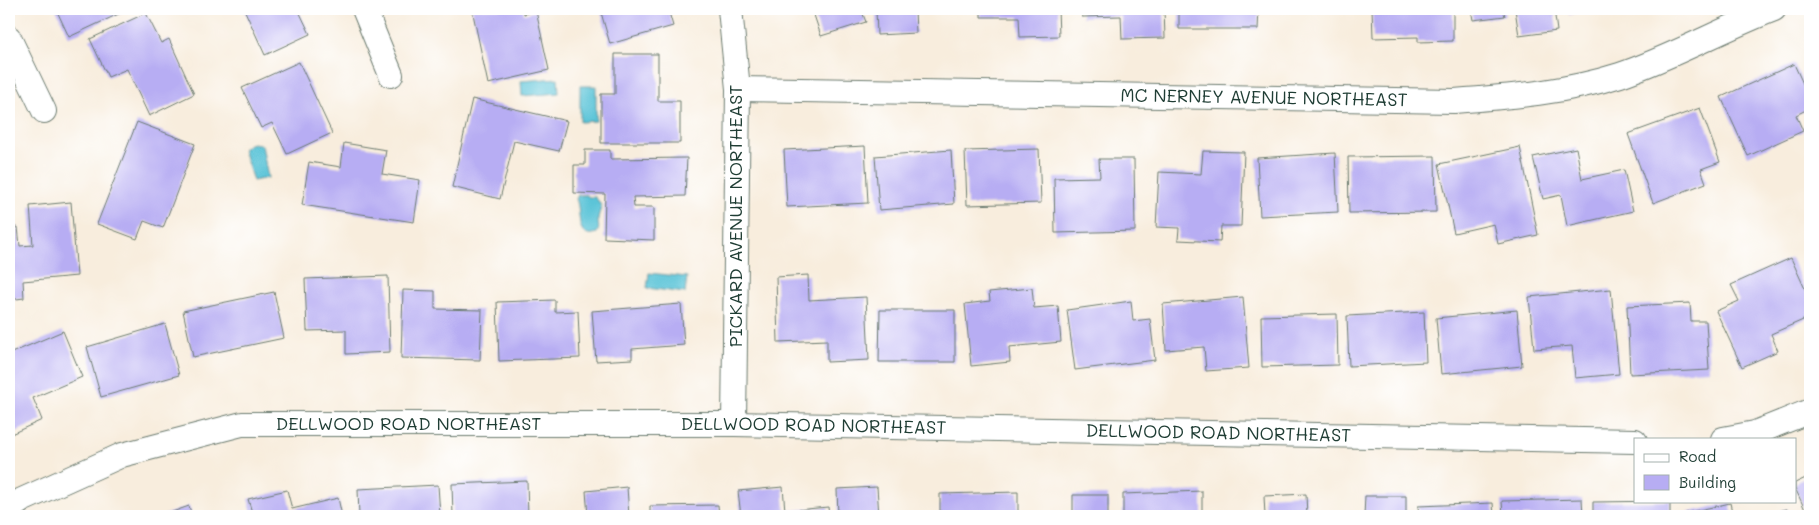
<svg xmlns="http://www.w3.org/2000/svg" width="1819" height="525" font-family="Mali,sans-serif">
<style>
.water{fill:#5cc4d8;stroke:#3e8086}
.building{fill:#b7adf3}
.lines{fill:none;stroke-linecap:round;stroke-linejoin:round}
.minor-casing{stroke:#6b7b6f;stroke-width:26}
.minor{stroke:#fff;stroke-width:24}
.labels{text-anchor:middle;stroke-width:4.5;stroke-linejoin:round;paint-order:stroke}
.street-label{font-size:18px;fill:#1f3d34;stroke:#fff}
</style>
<rect width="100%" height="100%" fill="#fff"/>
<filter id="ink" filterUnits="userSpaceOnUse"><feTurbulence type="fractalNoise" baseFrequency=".02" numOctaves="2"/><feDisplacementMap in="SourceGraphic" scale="10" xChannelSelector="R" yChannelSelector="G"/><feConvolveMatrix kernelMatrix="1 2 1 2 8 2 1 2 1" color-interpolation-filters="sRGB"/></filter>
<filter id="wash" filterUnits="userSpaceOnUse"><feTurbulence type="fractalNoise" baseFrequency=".0096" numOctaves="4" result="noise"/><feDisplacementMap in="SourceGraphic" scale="20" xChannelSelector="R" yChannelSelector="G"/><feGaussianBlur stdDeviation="1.12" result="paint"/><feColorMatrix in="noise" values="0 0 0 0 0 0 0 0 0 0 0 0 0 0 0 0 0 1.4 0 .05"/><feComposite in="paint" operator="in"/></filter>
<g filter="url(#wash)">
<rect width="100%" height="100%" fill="#f8eddd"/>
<path class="water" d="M558 78 559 93 522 96 521 81Z
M580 86H596V121L580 122Z
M254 143 262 145 268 178 253 181 243 149 249 144Z
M578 195H587L589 197H595C606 209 598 209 598 221 598 226 600 228 597 233 574 241 582 212 576 199Z
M649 273 687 277 685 293 647 288Z"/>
<g id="blocks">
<path class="building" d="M56 9H124L125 11 69 37Z
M244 9H298L310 34 265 55Z
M472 9H523L524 14 536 11 549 70 488 84Z
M600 9H668L673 26 610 44Z
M812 9H861L866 22 821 36Z
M876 9H915L916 33 877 35Z
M981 9H1058L1059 36 1020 37 1019 17H981Z
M1082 9H1164L1165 38 1122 39 1121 16 1082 17Z
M1179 9H1259L1258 29H1179Z
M1372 9H1453V41L1418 42V37L1373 38Z
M1471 9H1503L1505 16 1473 20Z
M1515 9H1554L1557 31 1519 36Z
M1568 9H1592L1569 15Z
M1604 9H1623L1605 14Z
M146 13 161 43 169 39 194 94 149 116 127 69 108 77 90 39Z
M615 54H658V101H680V143H601V94H615Z
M299 62 332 133 287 154 272 123 261 128 242 88Z
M1794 64 1810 99V108L1796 115 1803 131 1748 156 1721 97Z
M472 99 567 121 559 151 514 141 500 199 452 187Z
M1700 108 1720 162 1701 169 1706 183 1653 203 1628 134Z
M137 122 195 144 163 228 144 221 137 239 97 224Z
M344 143 386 150 382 174 420 180 414 222 302 205 309 162 341 167Z
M865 146 868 203 787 207 784 150Z
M1520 147 1538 235 1498 244 1494 224 1454 233 1439 164Z
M1576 148 1582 179 1624 170 1633 211 1567 226 1561 195 1543 199 1533 157Z
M1039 149 1041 203 967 205 965 151Z
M585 150H610V159L687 158 685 196 633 197 634 207H654V240L604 238 605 194 574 193V165H585Z
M951 150 954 204 879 210 875 156Z
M1203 151 1244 152 1241 226H1221L1220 242 1178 240 1179 228 1156 227 1159 172 1201 174Z
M1335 153 1338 212 1260 216 1257 158Z
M1435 156 1436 212 1349 213 1348 157Z
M1099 159H1134L1135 231 1055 233 1054 178 1100 177Z
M71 202 77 276 23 281 24 298 9 300V228L18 227 20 246 33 245 30 206Z
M1791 258 1810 300V317L1771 334 1778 351 1742 367 1716 311 1739 301 1731 285Z
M808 275 809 300 866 297 869 360 827 362V340L778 342 776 277Z
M388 276 390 352 346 354V330L307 331 305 279Z
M1032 288 1034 308 1058 306 1061 342 1009 347 1010 362 971 366 965 304 990 301 989 292Z
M1611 289 1619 374 1575 378 1572 346 1534 349 1529 297Z
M403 290 435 291V309L482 310 480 360 401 358Z
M274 292 284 338 193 357 183 311Z
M1243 297 1249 368 1206 371 1204 347 1166 350 1163 304Z
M555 300V312L578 311 580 358 499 361 497 302Z
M1131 301 1133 321 1150 319 1155 360 1075 370 1067 310Z
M1690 303 1691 321H1706L1709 370 1630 374 1627 306Z
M681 304 684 345 632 349V359L596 361 592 311Z
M880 310H955V362H879Z
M1517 310 1522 366 1441 374 1436 318Z
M1424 312 1426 362 1349 366 1347 316Z
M1337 314 1338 365 1262 367 1261 316Z
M165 324 179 375 101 397 87 347Z
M63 331 82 377 33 398 42 420 9 435V354Z
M1810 476V516H1808L1795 488V483Z
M527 481 528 516H453L452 484Z
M438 485 440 516H359L358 489Z
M627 487 629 516H588L586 491Z
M783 487 785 511 828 507 829 516H741L738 491Z
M877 487 879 516H838L837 489Z
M287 490 292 509 338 498 342 516H253L248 499Z
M1202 491V516H1123V494Z
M1018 492V516H940V494Z
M1306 494 1307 516H1265L1264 496Z
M1073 495H1108V516H1032V514H1073Z
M1365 496H1406V516H1364Z
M1582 499 1583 516H1503L1502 501Z
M1670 501V516H1593V502Z
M1493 503 1494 516H1419L1418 506Z
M1730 503 1733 516H1687L1686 513Z
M718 505 719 516H650V506Z
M189 506 192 516H161Z
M1787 509 1789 516H1757Z"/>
</g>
</g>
<g filter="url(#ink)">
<use href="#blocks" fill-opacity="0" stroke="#6b7b6f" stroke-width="1"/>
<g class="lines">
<defs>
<g id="minor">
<path d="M364 9 391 75"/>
<path d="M730 9 738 89 734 424"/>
<path d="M9 38 44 111"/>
<path id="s1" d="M738 89 1454 101C1510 97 1567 92 1620 75 1673 57 1722 29 1774 9"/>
<path d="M1723 439 1755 433 1810 411"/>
<path id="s2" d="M9 509 22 500 122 455 242 424H734L1635 441"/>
</g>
</defs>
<use href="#minor" class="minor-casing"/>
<use href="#minor" class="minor"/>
</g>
</g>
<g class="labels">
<g class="street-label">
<text dy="6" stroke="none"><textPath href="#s1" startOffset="526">MC NERNEY AVENUE NORTHEAST</textPath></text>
<text transform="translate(736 216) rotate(-90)" y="6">PICKARD AVENUE NORTHEAST</text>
<text dy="6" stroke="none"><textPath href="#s2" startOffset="416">DELLWOOD ROAD NORTHEAST</textPath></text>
<text dy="6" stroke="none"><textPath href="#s2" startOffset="821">DELLWOOD ROAD NORTHEAST</textPath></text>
<text dy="6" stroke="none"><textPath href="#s2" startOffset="1226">DELLWOOD ROAD NORTHEAST</textPath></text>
</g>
</g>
<rect width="1819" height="525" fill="none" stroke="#fff" stroke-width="30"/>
<rect x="1634" y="438" width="162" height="65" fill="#ffffff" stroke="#a5b1ae"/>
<rect x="1644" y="454" width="25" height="8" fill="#ffffff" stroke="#a5b1ae"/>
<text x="1679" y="462" font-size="15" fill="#1f3d34">Road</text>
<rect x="1644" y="475" width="25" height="15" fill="#b7adf3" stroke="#a5b1ae"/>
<text x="1679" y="488" font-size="15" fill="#1f3d34">Building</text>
</svg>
